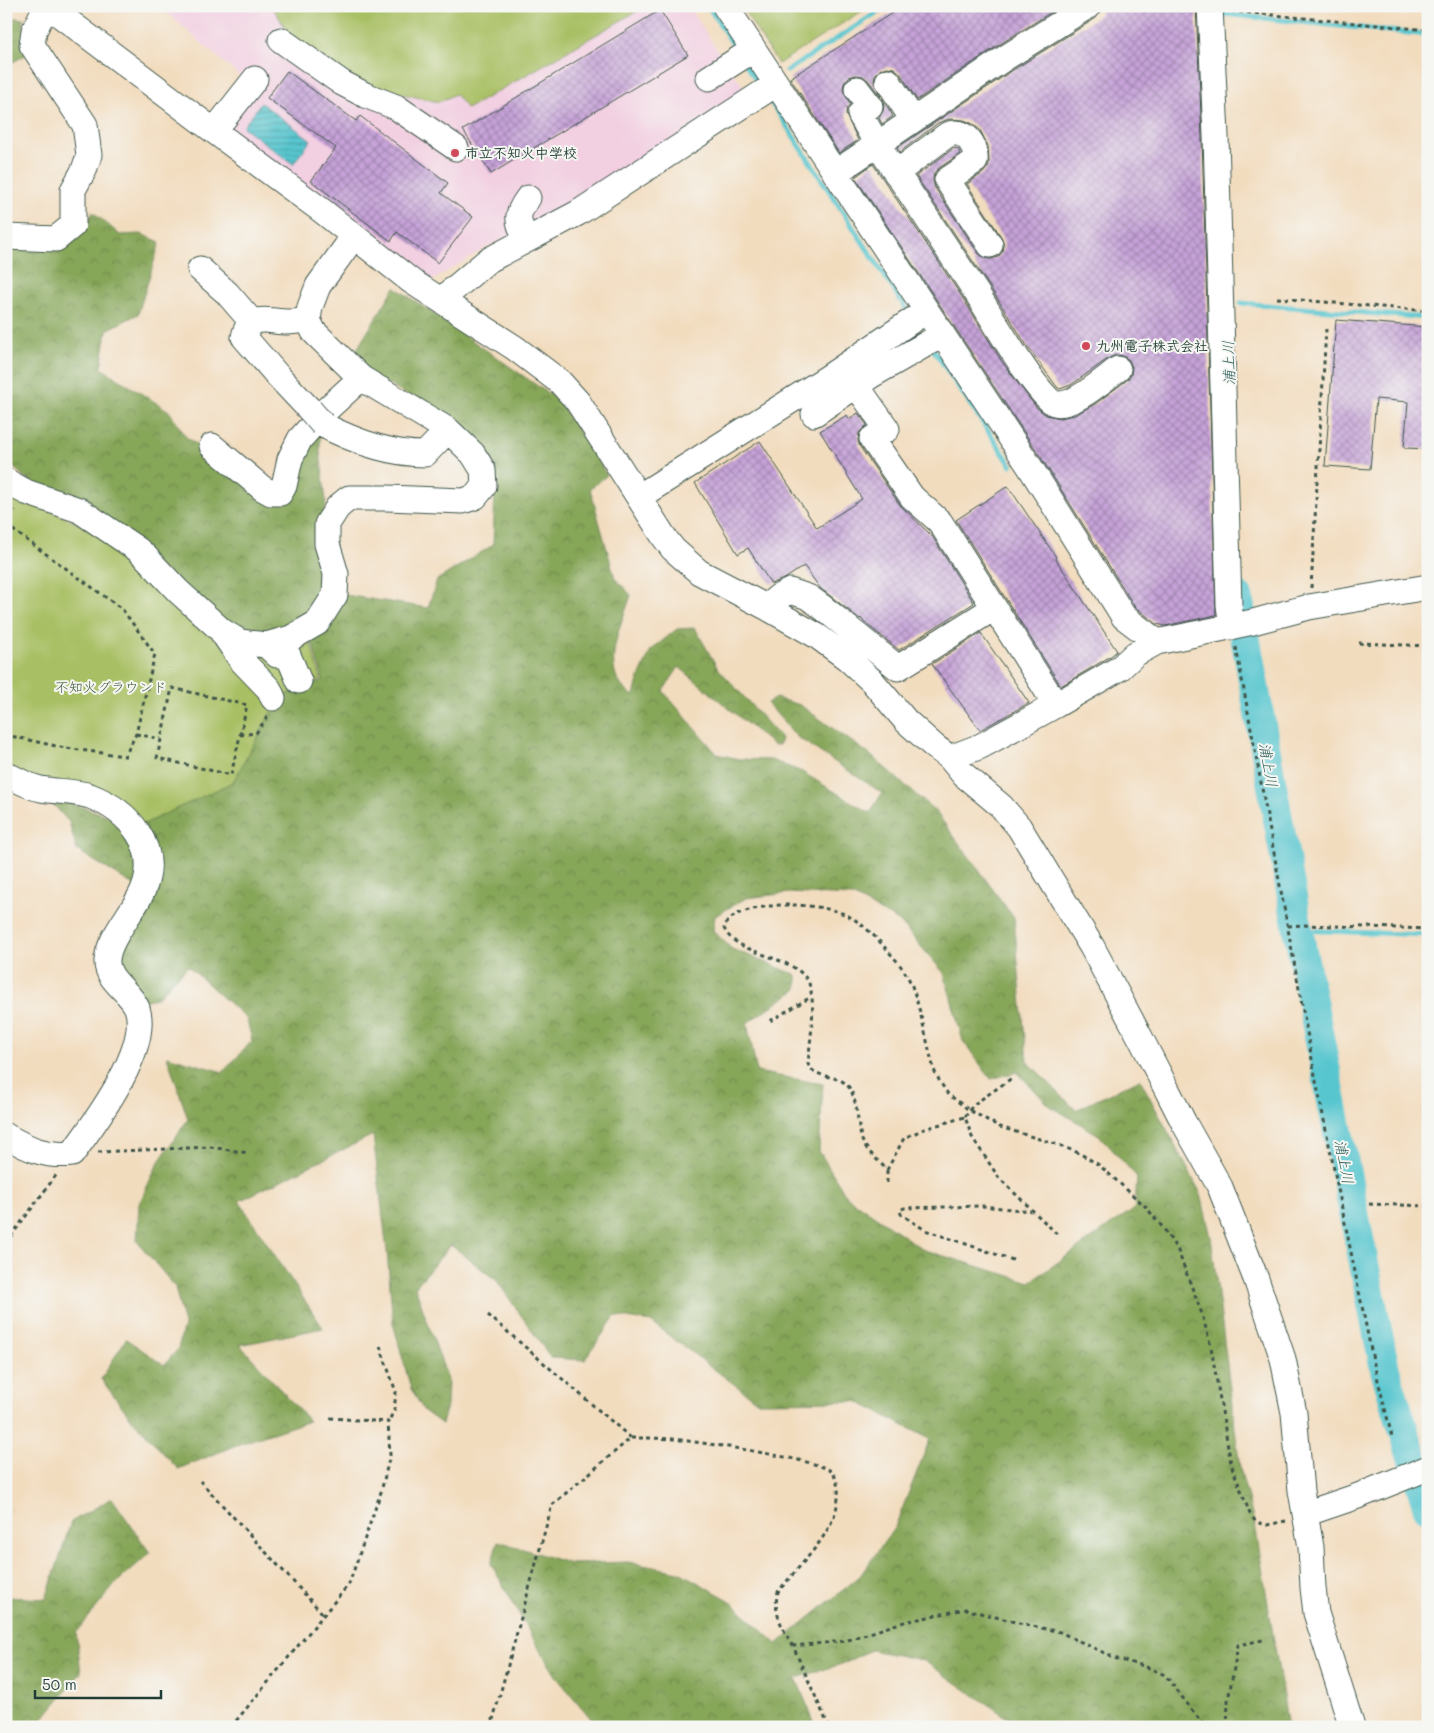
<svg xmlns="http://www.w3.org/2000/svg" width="1434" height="1733" font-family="Mali,'Klee One',sans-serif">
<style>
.built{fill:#f2cfe1}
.green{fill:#a8bf63;stroke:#647e4c}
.forest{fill:url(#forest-crowns);stroke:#527246;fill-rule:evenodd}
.water{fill:url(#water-rules);stroke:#3c8282}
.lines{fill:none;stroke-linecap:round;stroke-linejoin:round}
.stream{stroke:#59c6cf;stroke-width:5}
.river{stroke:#59c6cf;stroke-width:30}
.building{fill:url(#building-cross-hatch)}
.minor-casing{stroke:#3f5549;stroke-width:27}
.path{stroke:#3f5549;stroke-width:3;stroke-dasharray:4 4;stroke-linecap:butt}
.minor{stroke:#fff;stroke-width:25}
.minor-bridge-casing{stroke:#3f5549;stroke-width:27;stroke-linecap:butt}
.minor-bridge{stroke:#fff;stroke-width:25}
.poi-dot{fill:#d1495b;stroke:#f6f6f2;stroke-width:2}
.labels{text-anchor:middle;stroke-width:4;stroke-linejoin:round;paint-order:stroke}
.poi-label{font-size:14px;font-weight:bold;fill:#1f3d34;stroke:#f6f6f2;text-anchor:start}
.park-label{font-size:14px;fill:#415e40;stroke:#f6f6f2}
.water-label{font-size:15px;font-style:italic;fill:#2e5f5b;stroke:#f6f6f2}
</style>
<defs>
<pattern id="forest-crowns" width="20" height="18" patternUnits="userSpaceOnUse" patternTransform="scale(1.25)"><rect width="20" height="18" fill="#86a659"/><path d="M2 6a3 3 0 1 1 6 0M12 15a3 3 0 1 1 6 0" fill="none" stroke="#6d884a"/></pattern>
<pattern id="water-rules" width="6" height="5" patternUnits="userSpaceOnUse" patternTransform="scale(1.25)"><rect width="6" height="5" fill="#59c6cf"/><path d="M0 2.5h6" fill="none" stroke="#49a2a9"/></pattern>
<pattern id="building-cross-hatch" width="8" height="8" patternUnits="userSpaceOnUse" patternTransform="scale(1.25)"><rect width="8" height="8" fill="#c6a2d8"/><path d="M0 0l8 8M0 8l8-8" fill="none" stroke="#a085b0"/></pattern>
</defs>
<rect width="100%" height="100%" fill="#f6f6f2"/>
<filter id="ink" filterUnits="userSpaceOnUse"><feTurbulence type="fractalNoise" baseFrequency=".02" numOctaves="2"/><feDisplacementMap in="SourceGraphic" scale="10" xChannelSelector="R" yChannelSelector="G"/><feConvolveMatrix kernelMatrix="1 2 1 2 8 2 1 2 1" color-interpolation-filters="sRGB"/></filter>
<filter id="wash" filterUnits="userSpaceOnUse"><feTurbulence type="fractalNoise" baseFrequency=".0096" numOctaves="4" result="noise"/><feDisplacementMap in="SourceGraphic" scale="20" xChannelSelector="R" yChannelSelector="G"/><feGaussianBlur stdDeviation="1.12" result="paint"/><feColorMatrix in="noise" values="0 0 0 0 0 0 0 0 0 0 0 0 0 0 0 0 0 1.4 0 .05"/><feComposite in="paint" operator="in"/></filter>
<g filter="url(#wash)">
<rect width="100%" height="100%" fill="#f2dcbe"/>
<path class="built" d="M159 6H689L722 58 746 90 609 183 489 246 433 280 413 270 213 124 246 82Z"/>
<path class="green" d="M272 6H646L467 109 455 94 439 102 370 87 293 40Z
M741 6H870L778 64Z
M6 487 27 499 308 635 321 679 279 699 233 783 142 825 6 768Z"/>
<path class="forest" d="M6 17 23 19 27 54 6 66Z
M93 212 120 235 141 234 160 242 138 314 107 330 101 368 169 411 186 437 278 501 297 451 320 432V452L326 501 323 526 345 595 428 608 437 580 493 545 496 464 450 420 349 362 395 287 558 400 607 475 590 489 615 578 631 595C621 626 596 675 634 696L638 680 651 650 677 629 695 628 717 667 781 738 779 745H773L679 667 663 691 717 754 739 759 771 760 802 772 870 813 882 793 797 737 767 703 776 698 800 705 869 754 936 812 1014 918 1027 1061 1076 1110 1140 1079 1201 1194 1211 1237 1240 1468 1256 1530 1288 1727H1021L923 1660 871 1650 842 1664 796 1678 816 1727H598L558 1679 535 1642 491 1564 498 1541 571 1564 628 1562 679 1572 729 1600 777 1644 860 1576 895 1527 930 1439 856 1401 758 1402 651 1322 615 1316 585 1360 551 1358 497 1281 451 1245 415 1287 448 1380 447 1406 442 1424 424 1411 411 1389 393 1323 387 1251 373 1135 239 1201 323 1328 240 1345 309 1421 239 1444 178 1469 130 1417 101 1379 126 1339 164 1365 178 1349 184 1325 175 1287 137 1241 139 1204 158 1163 188 1119 167 1056 223 1072 252 1041 247 1019 188 966 157 998 142 1001 115 965 145 895 130 883 77 850 69 822 45 795 118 819 142 825 233 782 279 698 323 680 311 639 244 637 35 486 6 461V246L82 232ZM789 893 852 896 899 921 944 973 963 1041 991 1079 1017 1072 1050 1106 1099 1135 1137 1177 1135 1208 1030 1282 924 1250 847 1197 819 1151 823 1084 757 1072 747 1023 797 989V975L732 949 713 931 715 916 746 898Z
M112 1498 150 1553 116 1583 76 1633 81 1673 36 1727H6V1597L46 1599 71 1522Z"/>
<path class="water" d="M261 103 311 140 293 164 243 127Z"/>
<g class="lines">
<path class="stream" d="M708 6 738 52
M1223 14 1428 35
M745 63 760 85
M787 71 887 6
M767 96 909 313
M1241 303 1428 318
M933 349 1011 465
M1298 930 1428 935"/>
<path class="river" d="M1238 597 1298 930 1385 1370 1428 1508"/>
</g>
<g id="blocks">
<path class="building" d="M903 6H1061L997 46 917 100 900 73 894 68 887 67 881 69 875 75 874 82 881 97 868 80 863 76 856 75 849 77 844 83 843 90 850 104 847 108 846 115 858 140 839 153 790 78Z
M1102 6H1196L1202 137 1216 615 1165 626 1157 624 1135 607 1042 459 855 177 873 164 966 303 1002 362 1036 407 1046 415 1060 418 1075 415 1095 404 1127 380 1131 375 1132 367 1129 360 1123 356 1116 355 1109 358 1071 385 1060 389 1057 387 1027 346 990 287 916 176 954 148 958 149 960 154 939 168 934 173 933 180 935 188 978 253 984 258 990 259 998 257 1003 251 1004 245 1002 238 967 184 983 173 988 167 989 162 988 146 980 130 973 124 964 120 949 119 938 123 900 152 897 148 1013 70 1096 18 1100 13Z
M660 10 688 55 491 174 463 130Z
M287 71 356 121 360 116 448 183 441 193 473 217 438 263 397 232 391 241 311 181 336 148 267 98Z
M882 98 893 116 882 124 879 118 883 111 884 105Z
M1336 320 1428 327V449L1404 448 1408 402 1376 399 1370 469 1325 466Z
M858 413 867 425 859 433 858 441 860 447 900 505 932 536 974 603 899 650 864 622 861 618 860 619 820 588 804 566 786 578 771 584 748 548 738 554 695 483 760 441 817 528 862 499 820 431 847 415 849 419Z
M1008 486 1056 557 1055 558 1117 651 1111 656 1061 686 956 520Z
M981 633 1029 703 980 730 932 664Z"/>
</g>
</g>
<g filter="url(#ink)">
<use href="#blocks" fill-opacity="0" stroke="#3f5549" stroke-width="1"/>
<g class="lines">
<defs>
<path id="minor" d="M48 6 214 131 321 210 411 281 515 348 560 382 578 402 664 537 673 549 699 572 766 607 817 636 847 658 872 681 906 721 935 747 950 758 964 775 1001 806 1019 827 1092 947 1141 1039 1184 1123 1220 1187 1256 1279 1283 1359 1294 1413 1301 1491 1311 1547 1313 1588 1316 1613 1352 1727
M725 6 1030 467 1124 617 1157 642 1253 622 1309 607 1428 587
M1210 6 1216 136 1229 605 1232 627
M281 40 342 83 365 95 396 107 456 148
M709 78 753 50
M888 81 913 120
M857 89 870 106 860 114 877 144C911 194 945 245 978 295 989 313 1039 398 1054 403 1071 409 1104 379 1118 369
M214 131 255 79
M835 173 1005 58 1088 6
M896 173 947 135C964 127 977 144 975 161L947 180 990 245
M6 237 56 239 73 225V190L84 170 89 155 85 125 32 45 34 31 46 6
M526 240C518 220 514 217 528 198
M200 269 227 293 252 322
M441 300 487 261 578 213 776 84
M308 320C301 321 294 322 287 322 269 322 249 312 244 337L278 376 310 410
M856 385 887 429 872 439 912 497 940 522 1056 705
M814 414 872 375 942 335
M323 425C354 441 389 454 425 454L448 430
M212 446 262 488 271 493H280L284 486 290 459 300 439 325 411 361 378
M6 481 26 492 79 510 137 549 144 555 178 591 222 631 240 642 266 645 291 638 317 623 335 595 336 574 327 544V524L338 507 349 498H387L463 501 475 497 484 486 483 470 473 454 448 430 361 378 314 332 308 320 310 307 318 286 354 236
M640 496 827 378 926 311
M766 607 778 597 790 591 808 597 822 607 898 668 994 608
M222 632 242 661 269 689 273 698
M266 645 277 655H288L299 681
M950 758 981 746 1056 705 1120 668 1135 654 1157 642
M6 774C17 780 29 787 41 789 57 792 74 791 90 796 129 811 161 847 143 890 135 910 107 940 107 961 106 980 130 991 137 1008 151 1049 95 1122 72 1154 46 1157 29 1149 6 1136
M1305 1514 1358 1496 1428 1468"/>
</defs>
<use href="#minor" class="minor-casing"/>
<path class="path" d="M1231 11 1428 30
M1277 298 1428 311
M6 524 15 510
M6 525 122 609 155 654 136 734 125 756 65 748 6 735
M1311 588 1326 329
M1359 643 1428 646
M1236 647 1316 1081 1373 1360 1392 1437
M172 688 247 705 231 775 157 758Z
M136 734 161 739
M240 735 256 733 268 716
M1288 926 1304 925 1428 929
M770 1021 811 997
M965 1117 973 1105 1012 1078
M98 1152 210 1147 249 1153
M887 1183V1170
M1369 1204 1428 1206
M1057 1234 999 1178 972 1137 965 1117 924 1129 904 1138 887 1170C879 1161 867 1152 862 1140 857 1126 858 1096 847 1085 837 1074 814 1079 808 1064 810 1039 816 1011 810 987 803 955 735 957 724 928 730 911 754 909 770 906 792 903 833 906 852 918 865 926 878 939 888 951 899 963 908 974 913 989 922 1015 927 1043 934 1070L940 1082 948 1094 969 1110 1000 1127 1059 1145 1079 1153 1099 1165 1145 1206 1164 1229 1178 1251 1202 1314 1211 1347 1231 1464 1250 1514 1256 1522 1267 1525 1286 1521
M6 1243 57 1174
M1013 1260 925 1230 901 1214 900 1210 904 1208 982 1206 1031 1211
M488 1315 631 1438 552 1505 491 1727
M380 1346 396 1392 394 1411 388 1422
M631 1438C645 1438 659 1438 673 1439 696 1442 821 1459 832 1472 837 1477 839 1490 838 1497 837 1532 798 1566 778 1592 772 1612 783 1629 793 1646
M200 1481 324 1615
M6 1507 14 1509
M231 1727 349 1584 381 1492 390 1455 388 1422 330 1418
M829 1727 793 1646 845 1641 900 1623 965 1609 1019 1623 1060 1632 1117 1659 1144 1666 1165 1675 1202 1723 1212 1727
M1220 1727 1227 1724
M1227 1727 1228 1701 1238 1645 1263 1640"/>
<use href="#minor" class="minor"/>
<defs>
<path id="minor-bridge" d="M310 410 323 425"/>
</defs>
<use href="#minor-bridge" class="minor-bridge-casing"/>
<use href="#minor-bridge" class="minor-bridge"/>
</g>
</g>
<g class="poi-dot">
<circle cx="455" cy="153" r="5"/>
<circle cx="1086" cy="346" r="5"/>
</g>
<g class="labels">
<g class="poi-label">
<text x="465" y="158">市立不知火中学校</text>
<text x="1096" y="351">九州電子株式会社</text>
</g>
<g class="park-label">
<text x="111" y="692">不知火グラウンド</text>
</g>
<g class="water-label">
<text transform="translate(1229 363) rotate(-92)" y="5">浦上川</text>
<text transform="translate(1268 765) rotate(80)" y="5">浦上川</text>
<text transform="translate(1344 1162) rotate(79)" y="5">浦上川</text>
</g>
</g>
<rect width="1434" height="1733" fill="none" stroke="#f6f6f2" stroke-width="25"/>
<path d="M35 1690v8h126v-8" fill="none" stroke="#1f3d34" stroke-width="2.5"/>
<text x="42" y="1690" font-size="15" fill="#1f3d34" stroke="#f6f6f2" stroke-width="4" paint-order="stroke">50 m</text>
</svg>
